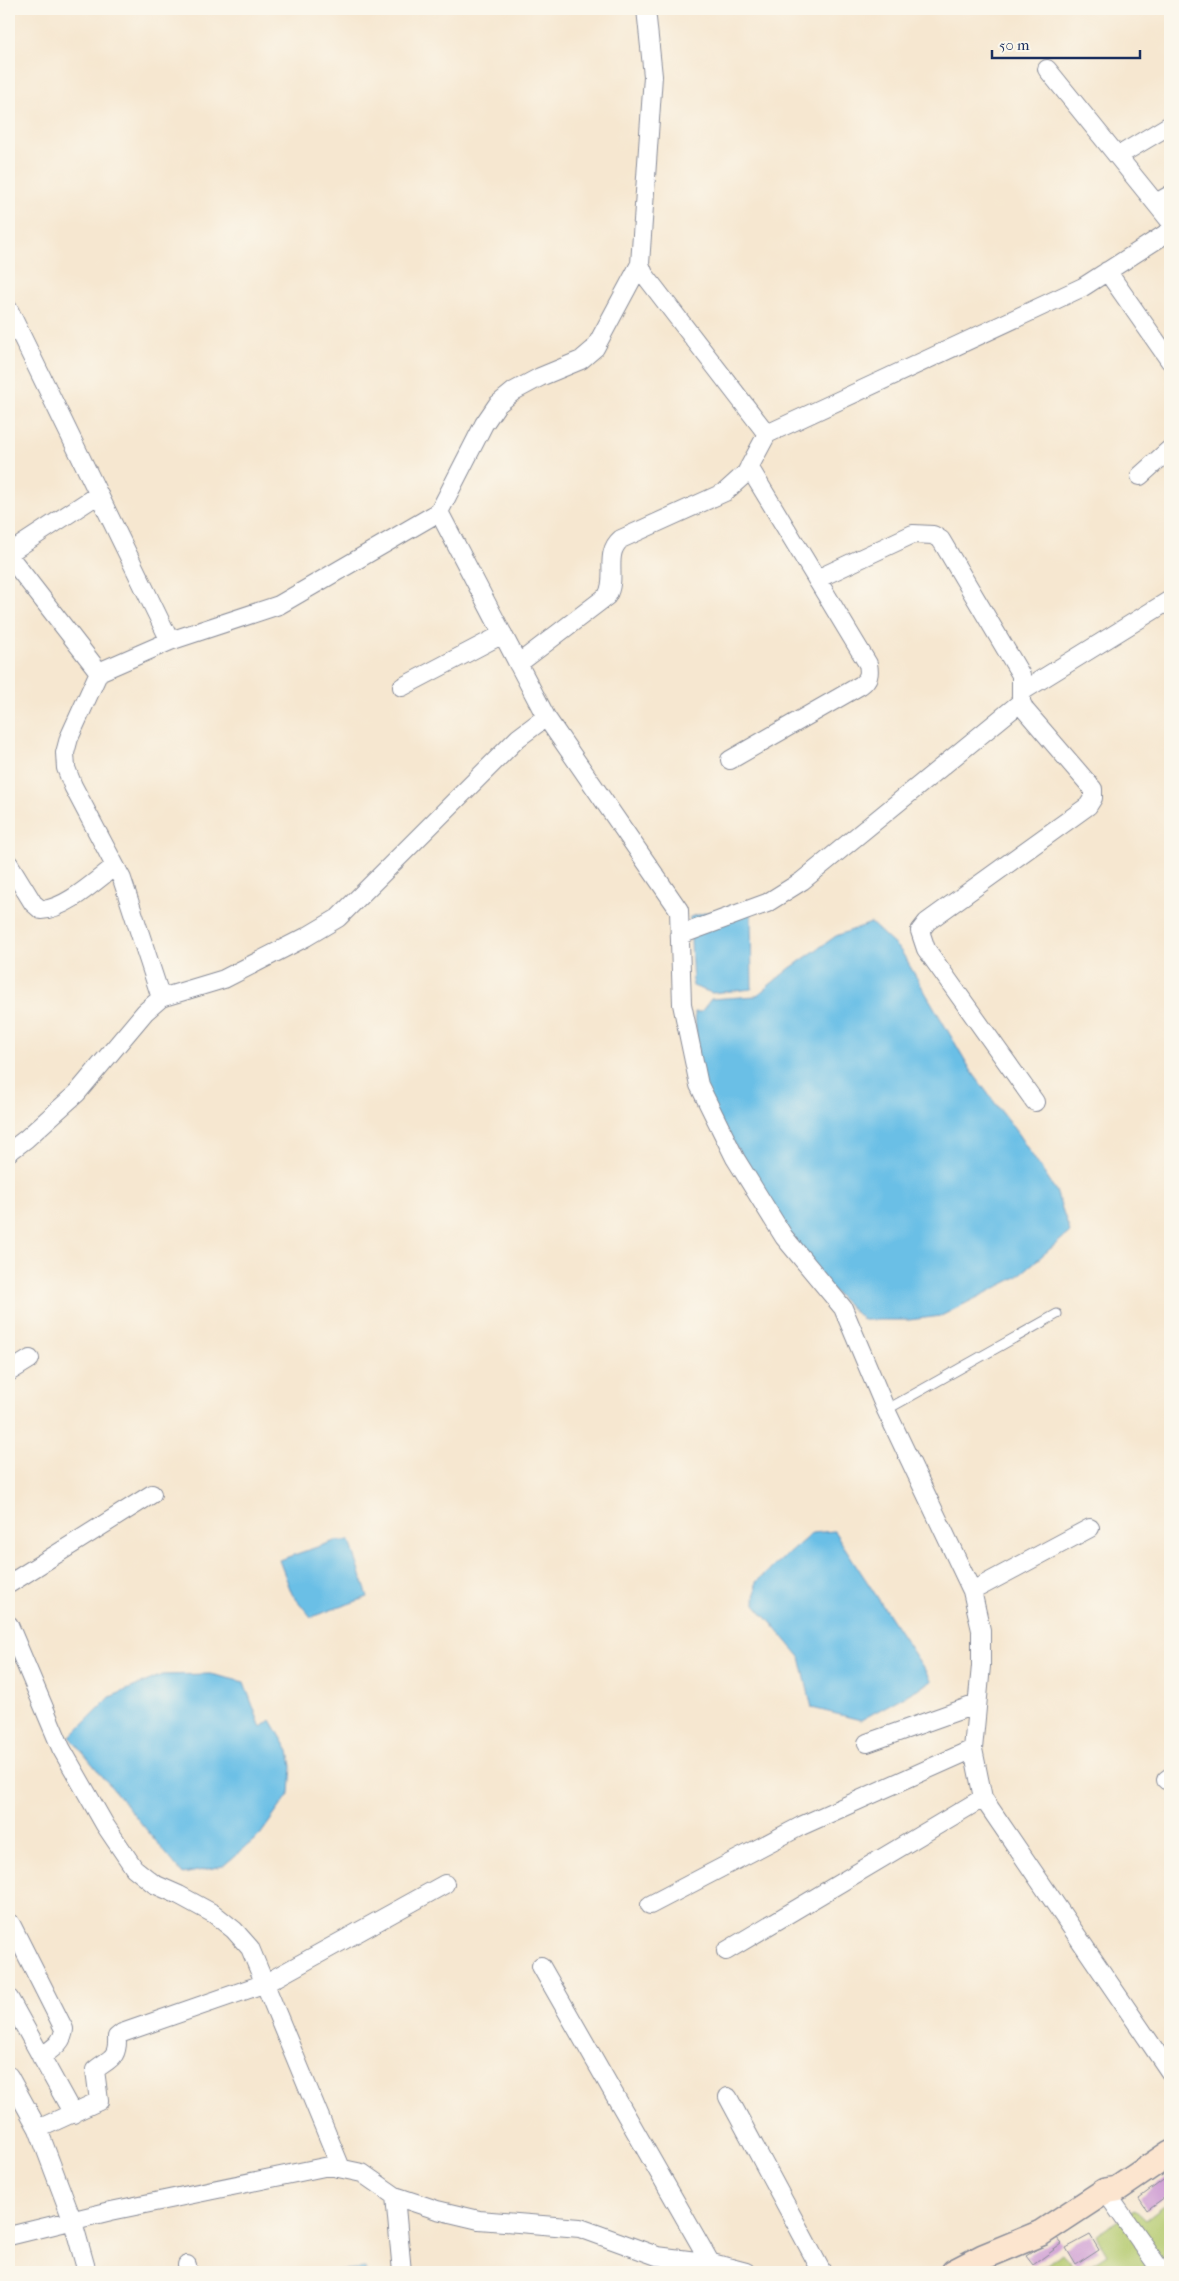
<svg xmlns="http://www.w3.org/2000/svg" width="1179" height="2281" font-family="'IM FELL French Canon',serif">
<style>
.green{fill:#b3c96d;stroke:#677c66}
.water{fill:#6abfe6;stroke:#4277a2}
.building{fill:#cc98d2}
.lines{fill:none;stroke-linecap:round;stroke-linejoin:round}
.lane-casing{stroke:#888b97;stroke-width:11}
.street-casing{stroke:#888b97;stroke-width:20}
.secondary-casing{stroke:#888b97;stroke-width:28}
.lane{stroke:#fff;stroke-width:9}
.street{stroke:#fff;stroke-width:18}
.secondary{stroke:#fce5cf;stroke-width:25}
</style>
<rect width="100%" height="100%" fill="#fbf7ec"/>
<filter id="ink" filterUnits="userSpaceOnUse"><feTurbulence type="fractalNoise" baseFrequency=".02" numOctaves="2"/><feDisplacementMap in="SourceGraphic" scale="10" xChannelSelector="R" yChannelSelector="G"/><feConvolveMatrix kernelMatrix="1 2 1 2 8 2 1 2 1" color-interpolation-filters="sRGB"/></filter>
<filter id="wash" filterUnits="userSpaceOnUse"><feTurbulence type="fractalNoise" baseFrequency=".0096" numOctaves="4" result="noise"/><feDisplacementMap in="SourceGraphic" scale="20" xChannelSelector="R" yChannelSelector="G"/><feGaussianBlur stdDeviation="1.12" result="paint"/><feColorMatrix in="noise" values="0 0 0 0 0 0 0 0 0 0 0 0 0 0 0 0 0 1.4 0 .05"/><feComposite in="paint" operator="in"/></filter>
<g filter="url(#wash)">
<rect width="100%" height="100%" fill="#f6e7d0"/>
<path class="green" d="M1164 2206 1170 2213V2272H1038L1062 2253 1079 2272 1107 2254 1096 2235 1135 2210 1146 2220Z"/>
<path class="water" d="M730 906 751 914 752 989 712 993 693 986 690 917Z
M871 923 901 951 972 1072 1018 1134 1056 1191 1070 1232 1017 1277 941 1316 909 1320H863L806 1264 699 1085 695 1012H701L711 999 756 996 789 969 836 936Z
M834 1531 932 1681 861 1720 812 1708 800 1657 755 1604 756 1582 812 1533Z
M335 1541H350L368 1597 311 1617 292 1594 279 1560Z
M210 1674 244 1682 261 1728 271 1720 289 1751 292 1766 290 1793 260 1835 223 1866 183 1874 70 1737 110 1697 162 1675Z
M365 2268 366 2272H320Z"/>
<g id="blocks">
<path class="building" d="M1170 2175V2203L1165 2197 1147 2210 1139 2198Z
M1090 2235 1099 2250 1076 2265 1066 2248Z
M1056 2237 1062 2244 1033 2265 1026 2256Z
M1028 2267 1031 2272H1020Z"/>
</g>
</g>
<g filter="url(#ink)">
<use href="#blocks" fill-opacity="0" stroke="#888b97" stroke-width="1"/>
<g class="lines">
<defs>
<path id="lane" d="M886 1410 1057 1314"/>
<path id="street" d="M646 9 653 76 640 264 644 274 767 434
M1047 69 1170 221
M1118 156 1170 125
M1156 203 1170 195
M1107 271 1170 361
M9 310 170 641
M1140 476 1170 449
M439 512 546 717 679 910 682 1004 699 1085 735 1158 784 1237 843 1308 886 1410 972 1591 981 1630V1666L973 1749 983 1798 1170 2072
M9 553 99 494
M9 556 99 672
M817 579 913 534 933 535 941 540 1021 675V702L1025 710 1093 789V798L1088 806 927 922 920 931 926 949 1035 1102
M518 664 607 596C618 578 603 554 621 539L725 492 746 473 767 434 1083 287 1170 231
M402 687 503 634
M1021 692 1170 600
M730 760 861 685C869 679 870 674 868 664L749 467
M9 864 33 903 41 910C66 909 95 881 115 866
M680 935 767 903 802 881 1021 702
M161 998 122 879 73 786 66 768 65 753 69 738 99 672 170 641 279 605 439 512 484 424 497 405 514 391 540 377 581 360 595 348 640 264
M9 1152 26 1139 77 1093 145 1012 161 998 224 979 306 937 338 918 518 738 546 717
M9 1372 30 1359
M9 1584 152 1494
M972 1591 1090 1528
M9 1625 61 1748 105 1825 134 1868 154 1884 179 1895 214 1914 234 1930 250 1948 341 2168
M867 1743 977 1704
M1166 1780 1170 1777
M650 1905 801 1826 973 1749
M11 1924 64 2029C63 2043 53 2048 41 2057
M726 1951 983 1798
M541 1966 714 2269
M9 1998 73 2114
M9 2076 38 2129 73 2222 87 2272
M728 2097 822 2272
M38 2129 99 2101 95 2070C110 2058 118 2059 117 2037L122 2033 266 1983 445 1884
M1105 2191 1162 2272
M395 2196 402 2272
M9 2236 111 2211 329 2166 362 2173 395 2196 437 2210 479 2220 580 2228 657 2256 712 2263 746 2272
M187 2265 188 2272"/>
<path id="secondary" d="M954 2272 983 2257 1041 2233 1105 2191 1117 2189 1170 2153"/>
</defs>
<use href="#lane" class="lane-casing"/>
<use href="#street" class="street-casing"/>
<use href="#secondary" class="secondary-casing"/>
<use href="#lane" class="lane"/>
<use href="#street" class="street"/>
<use href="#secondary" class="secondary"/>
</g>
</g>
<rect width="1179" height="2281" fill="none" stroke="#fbf7ec" stroke-width="30"/>
<path d="M992 50v8h148v-8" fill="none" stroke="#1b2f5e" stroke-width="2.5"/>
<text x="999" y="50" font-size="15" fill="#1b2f5e" stroke="#fbf7ec" stroke-width="4" paint-order="stroke">50 m</text>
</svg>
